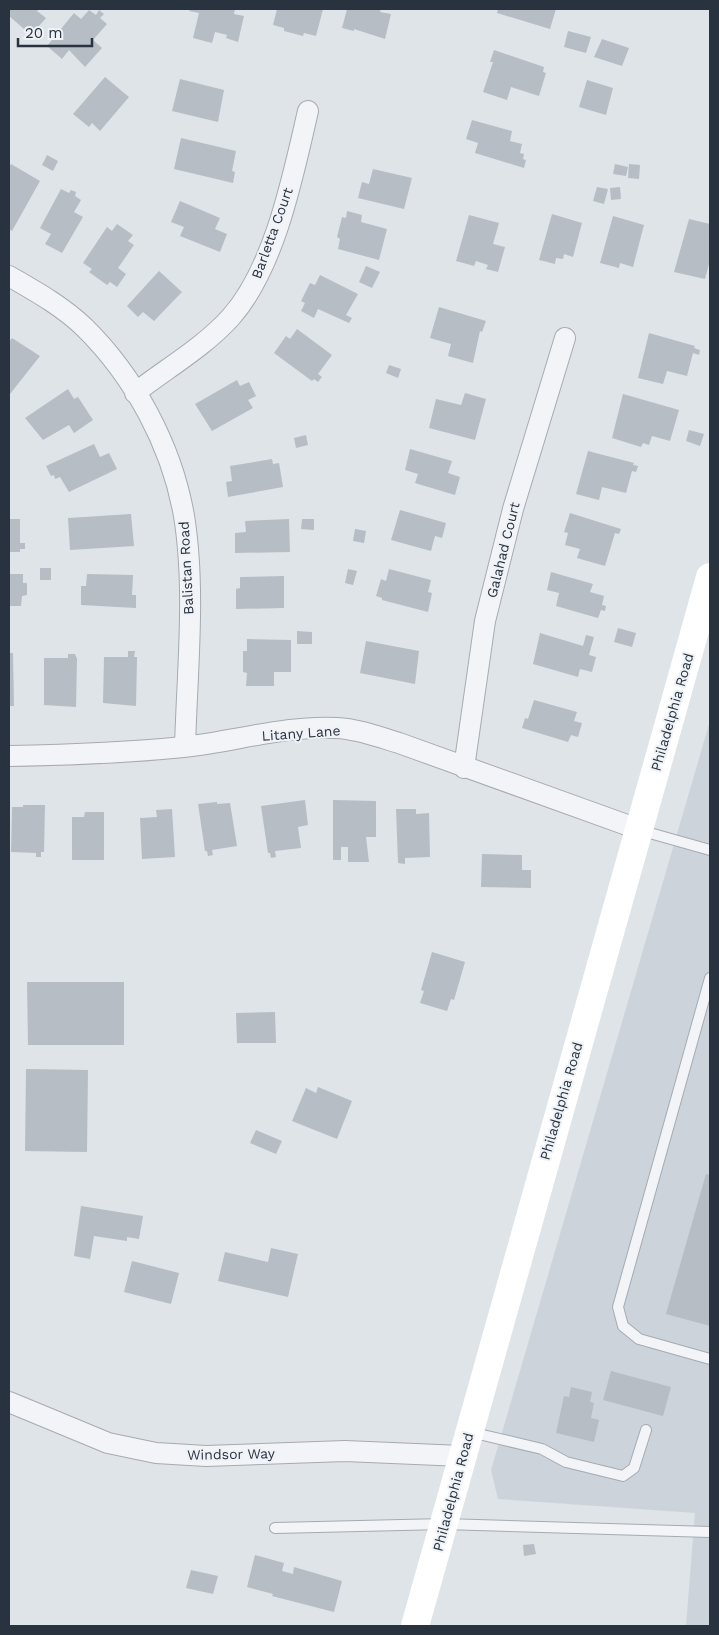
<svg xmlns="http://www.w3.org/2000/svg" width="719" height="1635" font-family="'Work Sans',sans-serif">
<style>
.built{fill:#cdd3da}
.building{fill:#b6bdc5}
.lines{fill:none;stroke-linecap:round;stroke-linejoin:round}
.lane-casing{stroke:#a4abb2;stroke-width:12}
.street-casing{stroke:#a4abb2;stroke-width:22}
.lane{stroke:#f2f4f7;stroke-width:10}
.street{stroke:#f2f4f7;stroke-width:20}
.secondary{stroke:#fff;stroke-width:28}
.labels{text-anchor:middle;stroke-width:4;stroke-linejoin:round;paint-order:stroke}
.street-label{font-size:14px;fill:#28333f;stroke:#eff2f6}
</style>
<rect width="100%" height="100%" fill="#dfe4e8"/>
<path class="built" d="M710 721V1626H686L695 1513 498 1499 491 1470Z"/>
<path class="building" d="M9 9H39L37 11 46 18 31 35 9 16Z
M190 9H235L234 14 244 16 238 42 226 38 227 35 215 32 212 43 193 38 199 13 189 11Z
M277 9H323L316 36 304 33 303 36 284 31V28L273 25Z
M347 9H381L380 12 391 14 385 39 354 29V31L342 28Z
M498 9H556L550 29 497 13Z
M89 10 96 15 99 10 104 14 100 18 107 24 93 40 102 48 85 67 69 50 62 59 47 46 74 13 81 19Z
M568 31 591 37 586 53 564 47Z
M602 39 629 48 622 66 594 57Z
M494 50 544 67 543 72 546 73 539 96 511 87 507 100 483 92 493 62H490Z
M105 77 129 97 100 131 92 123 89 127 73 114Z
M180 79 224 90 218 122 172 111Z
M587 80 613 88 606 115 579 107Z
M472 120 512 131 510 141 522 144 520 153 524 154 523 159 526 160 524 168 475 153 478 143 466 139Z
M181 138 236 151 232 171 235 172 233 183 174 169Z
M47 155 58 161 53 171 42 165Z
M11 164 40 181 12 231 9 229V168Z
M615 164 628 167 626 176 613 174Z
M629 164 640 165 639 179 628 178Z
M373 169 412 178 404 209 358 198 362 182 369 184Z
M597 187 608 189 604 204 593 201Z
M620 187 621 199 611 200 610 188Z
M61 189 69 193 71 190 76 192 75 196 81 200 74 212 83 217 62 253 45 244 51 234 40 228Z
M180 201 220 218 215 229 227 234 220 252 180 236 184 227 171 222Z
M347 211 362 215 361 222 387 229 379 260 338 249 340 239 337 237 342 217 346 218Z
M552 214 582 223 573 257 564 254 563 259 556 258 555 264 539 260Z
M469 215 499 223 493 244 505 247 498 272 486 269 488 265 476 261 474 266 456 261Z
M613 216 644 225 633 267 620 263 619 268 600 263Z
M689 219 710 224V260L705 279 674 272Z
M117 224 133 235 128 241 134 245 118 268 126 274 117 287 110 282 107 285 89 272 92 269 83 263 107 227 112 231Z
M366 266 380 272 372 288 359 282Z
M159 271 182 292 154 321 143 312 138 317 127 306Z
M320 275 358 294 346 315 352 318 349 323 318 309 314 318 301 311 305 303 301 301 310 283 315 285Z
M439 307 486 321 482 332 480 331 473 363 448 356 451 344 430 338Z
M297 329 332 355 318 374 322 377 318 382 314 379 312 381 274 353 286 336 290 339Z
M649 333 695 346 694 348 700 350 699 355 693 353 687 376 667 371 663 384 638 378Z
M12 338 40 356 10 394 9 342Z
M389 365 401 369 398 378 386 373Z
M237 380 240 386 249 382 256 396 248 400 253 408 212 431 195 404Z
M68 389 74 399 78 397 93 420 74 433 69 425 43 440 25 418Z
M465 393 486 399 475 440 429 428 436 399 461 405Z
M623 394 679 410 670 441 652 436 649 445 643 443 641 447 612 438Z
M689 430 704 434 700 446 686 441Z
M306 435 308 445 296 448 294 438Z
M94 444 100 457 109 453 117 469 69 492 60 477 55 479 54 475 51 476 46 466Z
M410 449 452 461 448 473 460 477 455 495 415 483 418 474 405 470Z
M588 451 634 463 633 465 638 466 636 472 632 471 626 493 602 487 599 500 576 494Z
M272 459 273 464 279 463 283 487 228 497 226 482 232 481 230 466Z
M400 510 446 523 442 538 435 536 431 551 391 540Z
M570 513 621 529 619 534 615 533 605 566 577 558 580 549 565 545 568 533 564 532Z
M131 514 134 546 70 550 68 518Z
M9 519H20V543H25V549H20V552H9Z
M289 519 290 552 235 553V533L246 532 245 521Z
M302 519H314V530L301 529Z
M355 529 366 531 364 543 353 541Z
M40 568H51V580H40Z
M348 569 357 571 353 585 345 583Z
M389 569 431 580 428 592 432 593 428 612 382 600V598L376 596 381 579 386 581Z
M551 572 593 584 590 592 604 596 602 605 606 606 605 611 601 610 598 618 556 606 559 593 547 590Z
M9 574H23V583H27V595L22 596 21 606H9Z
M87 574 133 575 132 595H136V608L81 605V586H86Z
M284 576V608L236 609V589L240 588V577Z
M618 628 636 633 632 647 614 642Z
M297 631 312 632V644H297Z
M540 633 583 646 586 635 594 637 589 655 596 657 592 672 580 669 578 677 533 664Z
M247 639 291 640V672H274V686H246L247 673 243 672V651H247Z
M366 641 419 651 415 684 360 673Z
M128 651H135L134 657H137L136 706 103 703 104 657H128Z
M9 653H13L14 706H9Z
M68 654H75L77 659 76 707 44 705V658H68Z
M534 700 577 712 574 721 582 723 578 737 571 735 568 742 522 728 525 718 528 719Z
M305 800 308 825 298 827 301 848 275 851 276 857 271 858 270 853H268L261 806Z
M333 800 376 801V837H366L369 862H348V847H341V860H333Z
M217 802V804L230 803 237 846 212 850 213 855 208 856 207 851H205L198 804Z
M23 805H45L44 852H41V857H36V853L11 852 12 807H23Z
M172 809 175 857 142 859 140 818 157 817 156 810Z
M396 809H416V814L429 813 430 857 405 858V864L398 863Z
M85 812H104V860H72V817H84Z
M482 854 522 855V870H531V888L481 887Z
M432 952 465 962 454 1000 451 999 447 1011 420 1003 424 991 421 990Z
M27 982H124V1045H28Z
M275 1012 276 1043H237L236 1013Z
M26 1069 88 1070 87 1152 25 1151Z
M318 1087 352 1101 337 1139 292 1121 306 1088 316 1093Z
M256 1130 282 1141 276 1154 250 1143Z
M706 1174 710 1175V1326L666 1314Z
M81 1206 143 1216 139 1239 127 1237V1241L94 1236 90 1259 74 1256Z
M271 1248 298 1254 288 1297 218 1281 225 1252 268 1262Z
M132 1261 179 1273 171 1304 124 1292Z
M611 1371 671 1387 663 1416 603 1400Z
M571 1387 592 1392 590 1402 594 1403 591 1418 599 1420 594 1442 556 1433 564 1396 569 1397Z
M534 1544 536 1554 524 1556 523 1545Z
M255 1555 284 1563 282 1571 293 1574 294 1567 342 1581 334 1612 272 1596 273 1594 247 1587Z
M191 1570 218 1576 213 1594 186 1588Z"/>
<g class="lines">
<defs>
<path id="lane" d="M639 830 710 850
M710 978 618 1307 623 1326 639 1339 710 1359
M470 1432 542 1449 566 1462 623 1476 634 1468 646 1430
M275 1528 444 1524 710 1532"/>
<path id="street" d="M9 276C35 291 62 306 84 327 134 376 172 446 184 516 196 589 187 673 185 747
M135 393C167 368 204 347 231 317 275 267 293 176 308 111
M9 756C67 755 125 753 183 747 232 742 287 725 337 728 358 729 379 737 399 743L638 829
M464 768 485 621 513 509 565 338
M9 1402 108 1443 156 1453 206 1456 345 1451 462 1456"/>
</defs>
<use href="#lane" class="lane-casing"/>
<use href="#street" class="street-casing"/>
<use href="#lane" class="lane"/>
<use href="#street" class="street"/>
<path class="secondary" d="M415 1626 710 577"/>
</g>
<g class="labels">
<g class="street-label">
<text transform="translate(272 233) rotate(-70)" y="5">Barletta Court</text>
<text transform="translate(503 550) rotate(-76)" y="5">Galahad Court</text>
<text transform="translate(186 568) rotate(-93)" y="5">Balistan Road</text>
<text transform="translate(672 712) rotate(-74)" y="5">Philadelphia Road</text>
<text transform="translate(301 733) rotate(-4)" y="5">Litany Lane</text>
<text transform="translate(561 1101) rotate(-74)" y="5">Philadelphia Road</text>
<text transform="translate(231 1454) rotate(-1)" y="5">Windsor Way</text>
<text transform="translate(453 1492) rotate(-75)" y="5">Philadelphia Road</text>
</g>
</g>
<rect width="719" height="1635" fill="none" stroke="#28333f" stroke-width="20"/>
<path d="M18 38v8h74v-8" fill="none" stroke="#28333f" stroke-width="2.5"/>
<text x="25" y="38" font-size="15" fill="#28333f" stroke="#eff2f6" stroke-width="4" paint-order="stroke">20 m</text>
</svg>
